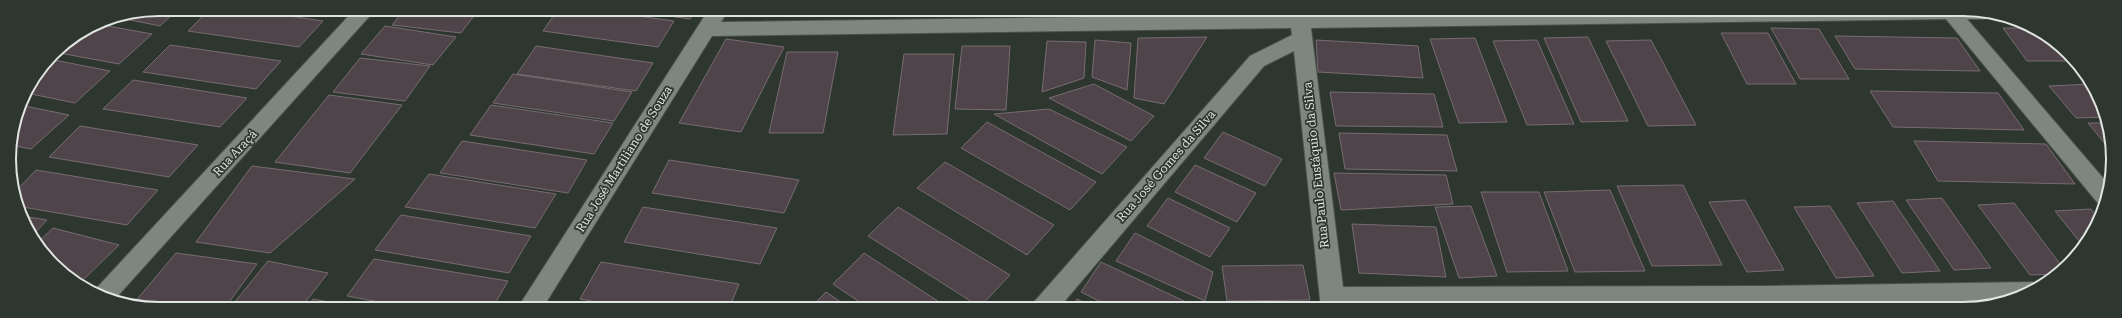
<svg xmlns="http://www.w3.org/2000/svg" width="2122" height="318" font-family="'Roboto Serif',serif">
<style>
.building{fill:#4e4449;stroke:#776c71}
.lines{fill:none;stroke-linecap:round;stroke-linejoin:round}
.minor-casing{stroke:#4b524c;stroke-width:2}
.minor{fill:#7d867f;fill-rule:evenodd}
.labels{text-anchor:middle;stroke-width:3.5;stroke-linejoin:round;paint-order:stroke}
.street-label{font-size:12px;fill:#e0e5e1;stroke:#2e3630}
.rim{fill:none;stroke:#e0e5e1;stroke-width:2}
</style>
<rect width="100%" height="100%" fill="#2e3630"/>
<path class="building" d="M159 9H178L160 26 116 17Z
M210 9H242L323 21 299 47 188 31Z
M405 9H479L461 33 392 25Z
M558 9H586L674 21 658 47 543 31Z
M620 9H696L690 19Z
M97 24 152 34 119 64 54 52Z
M385 26 456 37 433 65 361 54Z
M1771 28 1819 29 1849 79H1800Z
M2003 28H2034L2077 61H2027Z
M1721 33H1768L1796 84H1747Z
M1835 36 1957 38 1980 71 1855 69Z
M1207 37 1164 104 1134 98 1138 38Z
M1588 37 1628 121 1581 122 1544 38Z
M1475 38 1507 122 1459 123 1430 39Z
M726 39 784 47 741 132 679 123Z
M1095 40 1131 43 1127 90 1092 77Z
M1316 40 1418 46 1423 78 1318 72Z
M1537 40 1574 124 1527 125 1493 41Z
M1651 40 1696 125 1648 126 1606 41Z
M1047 41 1086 42 1084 78 1042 92Z
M170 45 281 61 256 89 143 72Z
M536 46 653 63 636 91 517 74Z
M962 46H1010L1006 110 955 109Z
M787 52H838L823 133H769Z
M904 54H954L947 134 893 135Z
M360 58 430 66 405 101 333 92Z
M49 59 110 71 75 103 26 93Z
M513 74 632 92 614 121 493 103Z
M133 80 247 98 220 127 103 109Z
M1094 84 1154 116 1131 141 1049 98Z
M2090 84 2105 111 2106 117 2076 118 2049 86Z
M1870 91 1998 93 2024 130 1893 127Z
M1330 92 1434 94 1443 127 1336 126Z
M329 95 402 105 350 173 275 162Z
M20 105 69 115 31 149 10 145Z
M491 105 613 123 594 154 470 135Z
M1049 109 1127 147 1102 174 994 114Z
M987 122 1096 182 1070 210 961 148Z
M2088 123H2107L2110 150Z
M80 126 198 145 169 177 49 157Z
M1223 132 1282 159 1265 186 1204 158Z
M1339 133 1447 135 1457 171 1345 169Z
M462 141 587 160 568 193 440 173Z
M1914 141 2046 144 2075 184 1938 181Z
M669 160 799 180 784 213 652 193Z
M945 162 1054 225 1027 255 917 188Z
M1195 165 1256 193 1237 222 1175 192Z
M252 166 355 179 270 253 196 242Z
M36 170 158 190 127 225 17 206 15 192Z
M1334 173 1446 175 1453 204 1341 210Z
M429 174 556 194 535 228 405 207Z
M1683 185 1722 265 1652 266 1617 186Z
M1610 190 1645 271 1575 272 1544 192Z
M1481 192H1539L1568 271 1507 272Z
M1168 198 1230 228 1210 257 1147 226Z
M1942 198 1991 268 1954 270 1906 200Z
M1745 200 1784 270 1747 272 1709 202Z
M1893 201 1940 271 1902 273 1857 203Z
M2014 203 2064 269 2056 274 2030 275 1978 205Z
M1471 206 1497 276 1459 278 1435 207Z
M1830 206 1874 276 1836 278 1794 207Z
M643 207 777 228 760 264 624 242Z
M898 207 1010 275 980 307 868 236Z
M2091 209 2099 219 2098 225 2083 246 2055 211Z
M401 215 531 236 509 273 375 250Z
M22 216 47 220 33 235Z
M1352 224 1436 227 1446 277 1359 273Z
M53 228 119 245 82 281 74 279 46 258 37 243Z
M1135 233 1213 272 1205 301 1116 261Z
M176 253 257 264 224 309H149L133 304Z
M864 253 950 309H870L833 284Z
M374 259 508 281 492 309H417L347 296Z
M268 261 328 273 300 309H229Z
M601 262 739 284 729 309H634L580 299Z
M1101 262 1201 309H1115L1081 292Z
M1303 265 1310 300 1227 301 1222 266Z
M826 292 851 309H809Z
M313 299 365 309H306Z
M1077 299 1097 309H1071Z"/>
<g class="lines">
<defs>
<path id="minor" d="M355 9H376L115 299 92 293Z
M709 9H729L721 22 1690 9H1973L1992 15 1984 19H1967L2109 185 2103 204 2097 202 1946 19 1311 28 1343 287 1763 286 2032 282 2041 285 2029 294 1996 303 1321 309 1294 51 1264 66 1058 309H1031L1034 302 1250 56 1292 35 1291 28 712 36 542 309H517Z"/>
</defs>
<use href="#minor" class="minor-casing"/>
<use href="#minor" class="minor"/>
</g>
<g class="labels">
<g class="street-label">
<text transform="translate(235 153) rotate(-47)" y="4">Rua Araçá</text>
<text transform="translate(624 159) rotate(-58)" y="4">Rua José Martiliano de Souza</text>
<text transform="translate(1316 165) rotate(-96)" y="4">Rua Paulo Eustáquio da Silva</text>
<text transform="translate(1166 166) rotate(-49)" y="4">Rua José Gomes da Silva</text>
</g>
</g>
<path d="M0 0H2122V318H0ZM159 16H1963A143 143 0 0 1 2106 159V159A143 143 0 0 1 1963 302H159A143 143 0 0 1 16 159V159A143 143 0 0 1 159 16Z" fill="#2e3630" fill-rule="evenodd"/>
<path class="rim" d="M159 16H1963A143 143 0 0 1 2106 159V159A143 143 0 0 1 1963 302H159A143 143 0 0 1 16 159V159A143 143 0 0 1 159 16Z"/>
</svg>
